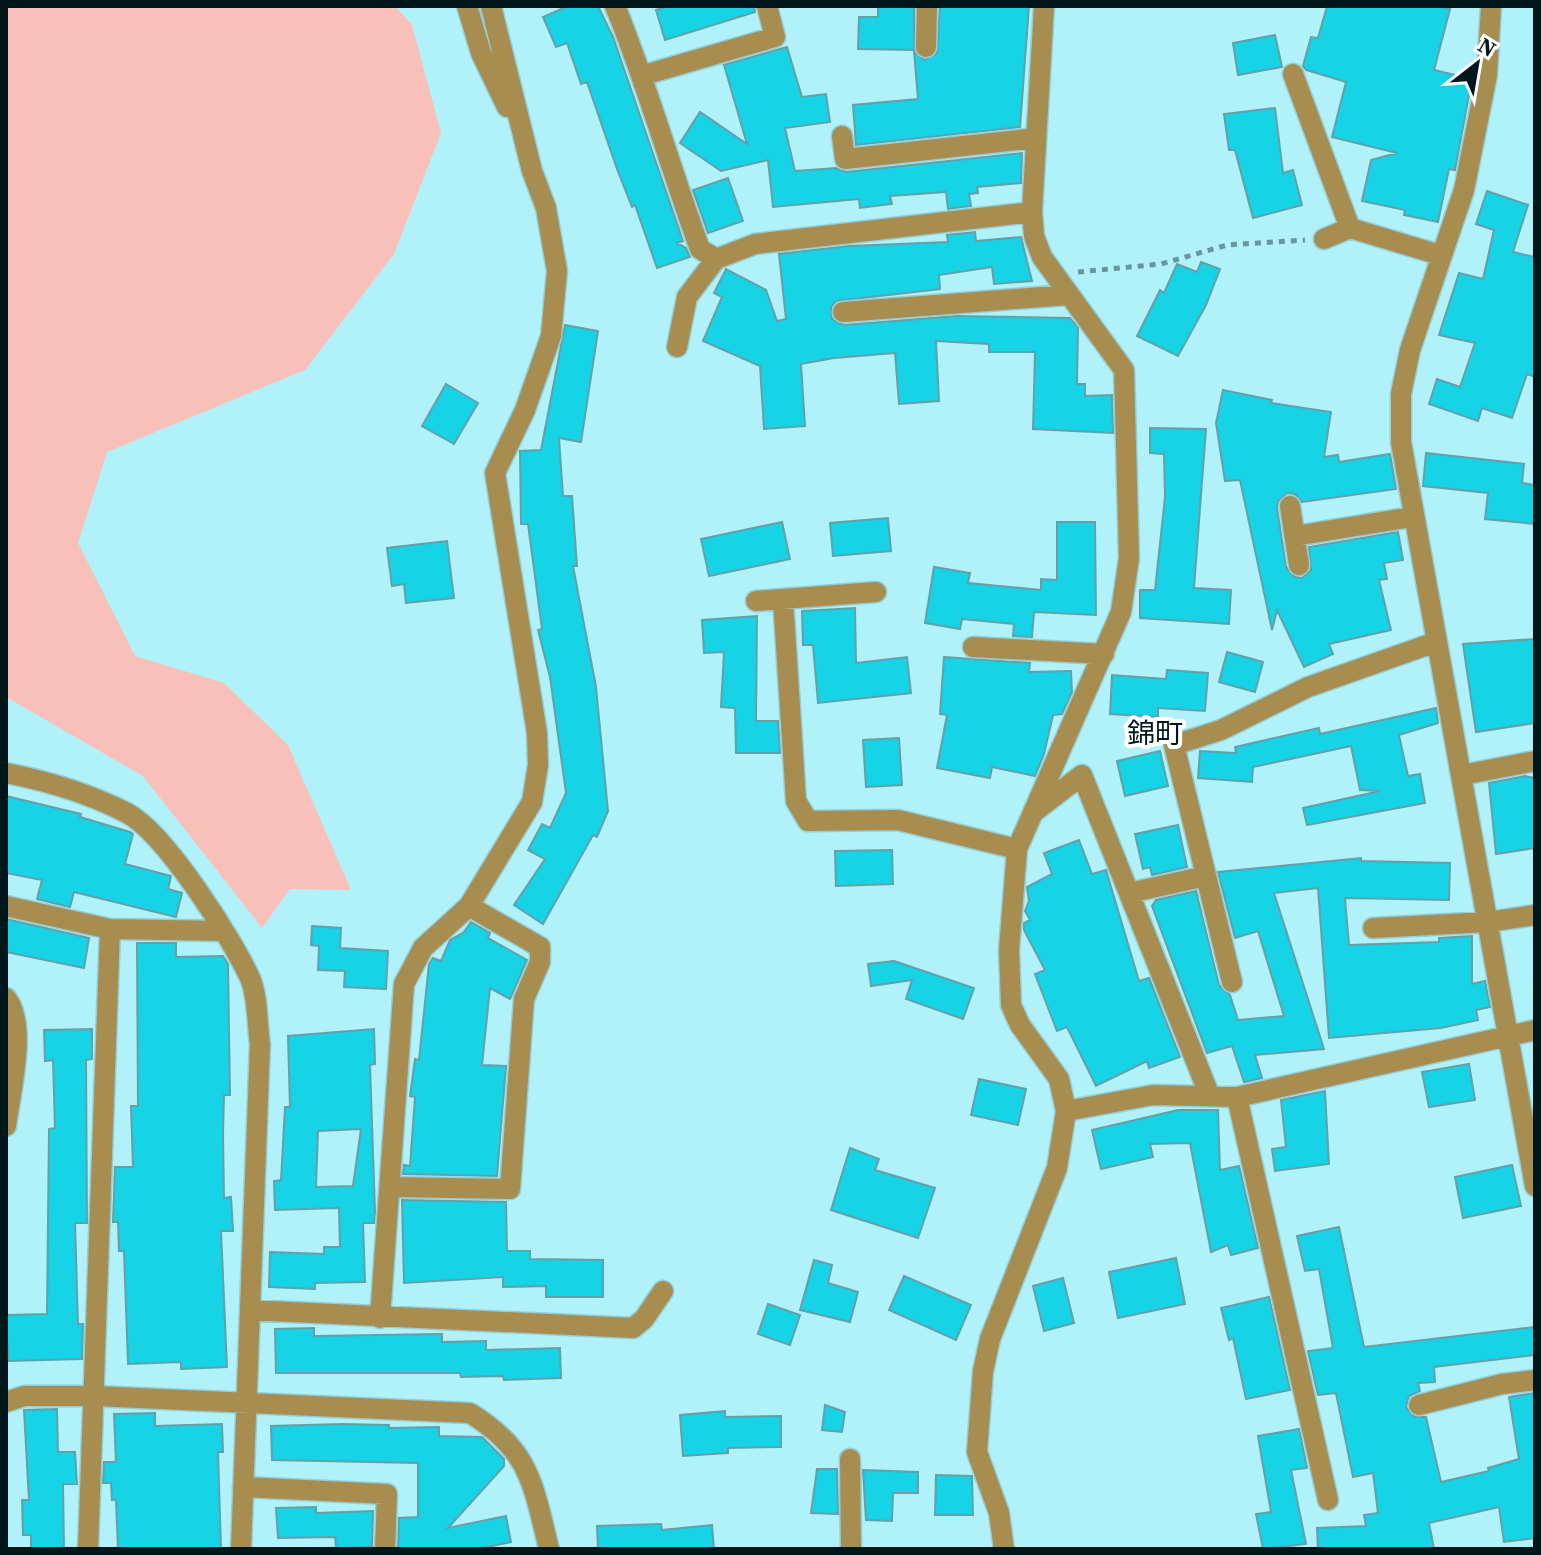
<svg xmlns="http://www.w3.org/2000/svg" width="1541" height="1555" font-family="'Source Serif 4','Noto Sans JP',serif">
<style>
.green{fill:#f9c0b9}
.building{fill:#16d3e6;stroke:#62a1a9;stroke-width:2;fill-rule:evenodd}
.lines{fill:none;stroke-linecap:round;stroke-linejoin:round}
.minor-casing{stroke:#94ced6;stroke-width:23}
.path{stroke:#67979e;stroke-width:5;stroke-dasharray:6 6;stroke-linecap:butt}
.minor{stroke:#a88d50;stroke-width:20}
.labels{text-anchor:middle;stroke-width:8;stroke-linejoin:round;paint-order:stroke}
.quarter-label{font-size:28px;fill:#00181b;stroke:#fff}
</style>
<rect width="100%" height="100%" fill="#b0f1fa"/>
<path class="green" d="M6 6H395L412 25 441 133 394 254 305 370 107 452 78 543 135 656 224 683 288 745 351 890 290 889 262 928 143 776 6 697Z"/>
<path class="building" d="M568 6H598L613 37 683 241 677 243 686 248 690 257 657 268 635 205 632 207 617 169 587 82 581 84 567 43 556 47 543 17Z
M669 6H754L755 12 665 40 656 10Z
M878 6H914V50L858 49 859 17H878Z
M940 6H1029L1020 127 856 145 853 105 918 99 914 51 925 60 937 53Z
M1327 6H1437L1450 9 1434 70 1472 79 1455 170 1449 169 1438 222 1404 215 1405 210 1362 201 1371 160 1397 153 1332 137 1346 82 1306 70 1303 66 1311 37 1318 38Z
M1275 35 1282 67 1238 75 1233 43Z
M787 47 802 97 826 94 830 122 785 128 795 171 836 168 846 172 1022 153 1021 183 977 187 978 193 969 194 971 206 948 209 946 192 890 196 892 204 860 208 859 199 773 207 768 160 721 171 680 143 700 112 747 144 724 65Z
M1275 108 1283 173 1293 170 1302 205 1253 218 1235 150H1229L1224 114Z
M728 178 743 221 708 233 693 190Z
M1487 191 1528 205 1513 252 1535 257V377L1527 374 1512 418 1482 408 1478 421 1429 404 1437 379 1460 387 1475 343 1439 335 1459 273 1483 279 1494 230 1476 224Z
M975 232 976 241 1021 237 1032 281 994 284 992 267 939 275 940 289 836 301 831 307 832 319 844 325 957 316 1070 318 1078 328 1077 384H1085V396L1112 395 1113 433 1033 429 1035 352H989V344L936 341 939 401 899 404 895 353 834 358 801 364 805 426 764 429 760 366 703 341 722 297 714 293 726 269 766 290 777 321 786 319 779 254 849 246 948 242 947 235Z
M1201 262 1220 269 1206 305 1178 356 1137 336 1160 290 1164 293 1177 264 1197 272Z
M565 325 598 331 581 442 559 438 563 496H572L577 566H573L596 687 608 811 597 837 593 835 543 924 514 905 545 859 528 850 542 824 550 828 566 793 550 677 538 630 542 629 528 524H521L520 451 541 450Z
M446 384 478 403 454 444 422 426Z
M1223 390 1272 400 1271 403 1331 412 1324 457 1338 455 1339 462 1390 454 1396 489 1302 502 1295 494 1287 493 1278 501 1277 508 1286 567 1295 577 1302 578 1311 570 1309 547 1398 532 1403 560 1384 563 1387 579 1379 580 1391 630 1329 644 1333 654 1304 667 1277 610 1272 630 1240 480 1225 481 1216 423Z
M1150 428 1206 429 1194 588 1231 590 1229 624 1140 618V590H1155L1165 497 1164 454 1150 453Z
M1426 453 1524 464 1522 483 1535 485V524L1485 519 1488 493 1423 486Z
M888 518 891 551 833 556 830 523Z
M782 522 790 559 709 576 701 539Z
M1057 522H1095L1096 615 1034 612 1032 637 1013 636 1014 624 962 619 960 629 925 623 934 567 970 573 968 583 1041 590V579L1057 580Z
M447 541 454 598 406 603 404 584 392 586 387 548Z
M855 608 856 663 907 657 911 693 818 703 813 645H803L802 611Z
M757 616 756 721H778L780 753H736L735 708 721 707 724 652 704 653 702 620Z
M1535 639V723L1476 732 1463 644Z
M1227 652 1263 662 1255 692 1219 682Z
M944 657 1030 663 1029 672 1071 671 1072 692 1062 714 1053 715 1044 754 1035 776 992 767 990 778 937 768 947 715 940 714Z
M1167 670 1208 673 1205 711 1158 708V717L1110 714 1112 675 1166 679Z
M1436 708 1438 723 1399 735 1408 776 1420 774 1425 803 1307 825 1303 808 1380 791 1360 790 1351 746 1253 767 1252 782 1198 778 1200 751 1236 753 1235 747 1319 728 1320 734Z
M899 738 902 785 866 787 863 740Z
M1160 751 1168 786 1125 796 1117 761Z
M1525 776 1535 778V848L1496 854 1489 783Z
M6 796 81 814 80 817 130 832 133 834 125 864 171 876 168 889 182 893 176 917 74 892 70 907 37 899 42 880 6 873Z
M1178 825 1187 867 1152 875 1150 867 1143 869 1135 834Z
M1079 840 1092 874 1106 870 1139 981 1149 978 1180 1057 1149 1068 1147 1061 1096 1086 1067 1027 1057 1031 1035 974 1045 970 1024 930V923L1030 920 1025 911 1029 901 1027 887 1052 874 1044 853Z
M892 850 893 884 836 886 835 851Z
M1361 858V861L1450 863 1449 900 1345 898 1349 945 1439 942V938L1472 936V984L1485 981 1490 1007 1476 1010 1478 1020 1441 1028 1329 1038 1318 888 1274 893 1324 1049 1255 1055 1262 1078 1244 1082 1232 1046 1207 1053 1152 906 1156 900 1196 891 1219 985 1230 995 1238 1020 1284 1016 1258 931 1235 938 1218 872Z
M6 919 89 938 84 968 6 952Z
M471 922 490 933 488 938 527 960 510 999 490 988 482 1065 506 1066 497 1176 403 1174 404 1165 410 1166 415 1097 410 1096 415 1059 419 1060 429 964 433 958 441 961 450 940 463 933Z
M312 926 341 928 340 948 388 951 386 989 344 987 345 971 318 970 319 946 311 945Z
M137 943H176V957L223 956 228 964 230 1095H224L223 1134 224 1198 231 1197 233 1231H221L227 1367 181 1369V1362L128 1364 124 1251H119L118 1222H113L115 1167H133L131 1106H138Z
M894 961 974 988 963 1019 906 999 912 980 871 986 868 964Z
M92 1029V1059L86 1060 87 1223H75L78 1324H83L82 1359 8 1361 6 1315 47 1314 49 1129 55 1128 53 1060 45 1061 44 1030Z
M374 1029 375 1064 370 1065 375 1212 374 1223H363L365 1282 315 1283V1289L269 1287 270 1252 324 1254V1247H340L339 1208 275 1210 274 1181 281 1180 285 1107H290L288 1036ZM361 1129 353 1186 316 1187 318 1131Z
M1469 1064 1475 1100 1429 1107 1422 1072Z
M979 1079 1026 1089 1018 1125 971 1115Z
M1325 1091 1329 1164 1275 1171 1272 1149 1286 1147 1281 1100Z
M1178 1110H1218L1220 1170 1239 1166 1258 1248 1231 1255 1228 1245 1211 1252 1190 1143 1150 1144 1153 1157 1101 1169 1092 1130Z
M850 1148 879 1159 875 1170 935 1188 918 1238 831 1210Z
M1512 1165 1521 1206 1463 1218 1455 1177Z
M402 1200 506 1202 507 1251H530V1259L603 1260V1297H546V1286L503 1287V1277L404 1283Z
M1339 1227 1364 1347 1535 1327V1355L1434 1367 1435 1382 1418 1383 1420 1391 1409 1396 1406 1407 1415 1417H1426L1441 1482 1489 1471 1488 1468 1519 1459 1509 1397 1535 1393V1538L1504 1542 1499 1507 1429 1523 1434 1549H1318L1317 1528 1366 1526 1364 1515 1378 1513 1373 1473 1353 1477 1336 1393 1318 1395 1308 1351 1333 1348 1319 1269 1305 1271 1297 1236Z
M1176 1258 1185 1304 1118 1318 1109 1272Z
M814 1260 832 1265 828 1283 858 1292 850 1322 800 1310Z
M904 1276 971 1305 956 1340 889 1310Z
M1063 1278 1074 1323 1044 1331 1033 1286Z
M1269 1297 1290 1390 1246 1399 1233 1338 1229 1340 1221 1308Z
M768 1304 800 1315 790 1345 758 1334Z
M314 1328V1336L442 1334V1342L486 1341V1350L560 1348 561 1378 504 1380 503 1376 461 1377 460 1373H276L275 1329Z
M825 1405 845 1412 842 1432 822 1430Z
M57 1409 58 1452H75L77 1484H63L64 1549H31V1535H23L22 1500H29L24 1410Z
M725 1411V1417L781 1416V1447L728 1448V1453L683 1456 680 1415Z
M155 1413V1426L222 1424 223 1452H218L221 1549H118L116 1500H112L111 1483H103L104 1462H116L114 1414Z
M342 1424 389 1425V1428L439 1427V1436L482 1437 504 1459V1466L448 1528 506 1516 511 1542 478 1549H398L399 1518 418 1517V1463L272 1460 271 1426Z
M1299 1429 1307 1468 1291 1470 1306 1544 1263 1549 1256 1514 1271 1512 1258 1436Z
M817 1469H837L838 1514 811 1513Z
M863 1470 918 1472V1493H893L892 1521 866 1520Z
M936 1475 972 1476 973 1515H935Z
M316 1507V1513L373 1511 372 1547 336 1548 335 1537 278 1538 276 1508Z
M661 1524 662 1530 712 1525 714 1549H598L597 1526Z"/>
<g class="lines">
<defs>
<path id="minor" d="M467 6 481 53 507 107
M615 6C648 86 670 168 700 249L716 259
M1491 6 1487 75 1464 190 1410 350 1401 394V442L1535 1186
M926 47 927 6
M1293 74 1350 228
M644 75 775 37 767 6
M842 136 845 159 1036 138
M1324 239 1350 228 1440 255
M843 312 1068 295
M677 347 687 297 716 259 755 244 1032 212
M1290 506 1299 565
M1295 536 1412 517
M783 599 796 801 808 821 898 820 1017 849
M756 601 876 592
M973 647 1104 654
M6 773C47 781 90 794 127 813 165 833 231 937 250 978 258 996 257 1024 260 1044L241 1549
M1462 775 1535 761
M1035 811 1082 775 1209 1094
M1129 893 1206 876
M6 906 110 929 223 931
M1373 928 1488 922 1535 915
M1232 982 1174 745 1221 730 1308 687 1436 642
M6 998C28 1024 10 1094 6 1126
M1237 1097 1328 1500
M1066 1111 1153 1095 1237 1097 1535 1030
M391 1187 510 1189 524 999 540 962V947L469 906
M251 1310 633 1328 644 1319 663 1291
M380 1318 404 984 423 948 469 906 532 802 538 765 537 733 495 473 525 410 551 336 557 271 546 208 532 171 491 6
M6 1402 24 1396H94L470 1413C530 1450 533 1484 549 1549
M1419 1405 1502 1384 1535 1380
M850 1459 851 1549
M243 1487 387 1494 385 1549
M88 1549 110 929
M1004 1549 999 1513 977 1452 983 1371 990 1339 1057 1168 1066 1111 1059 1079 1020 1025 1011 1005 1009 950 1017 849 1121 612 1129 558 1124 370 1042 257 1034 236 1032 212 1044 6"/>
</defs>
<use href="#minor" class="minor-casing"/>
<path class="path" d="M1078 272 1161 264 1227 245 1305 240"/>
<use href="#minor" class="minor"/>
</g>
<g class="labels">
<g class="quarter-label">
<text x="1155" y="743">錦町</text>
</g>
</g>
<rect width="1541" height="1555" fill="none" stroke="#00181b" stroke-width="16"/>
<g transform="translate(1477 64) rotate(31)" stroke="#ffffff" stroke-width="6" paint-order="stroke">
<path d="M0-6L14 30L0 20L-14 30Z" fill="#00181b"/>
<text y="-12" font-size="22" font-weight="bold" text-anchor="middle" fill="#00181b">N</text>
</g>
</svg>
